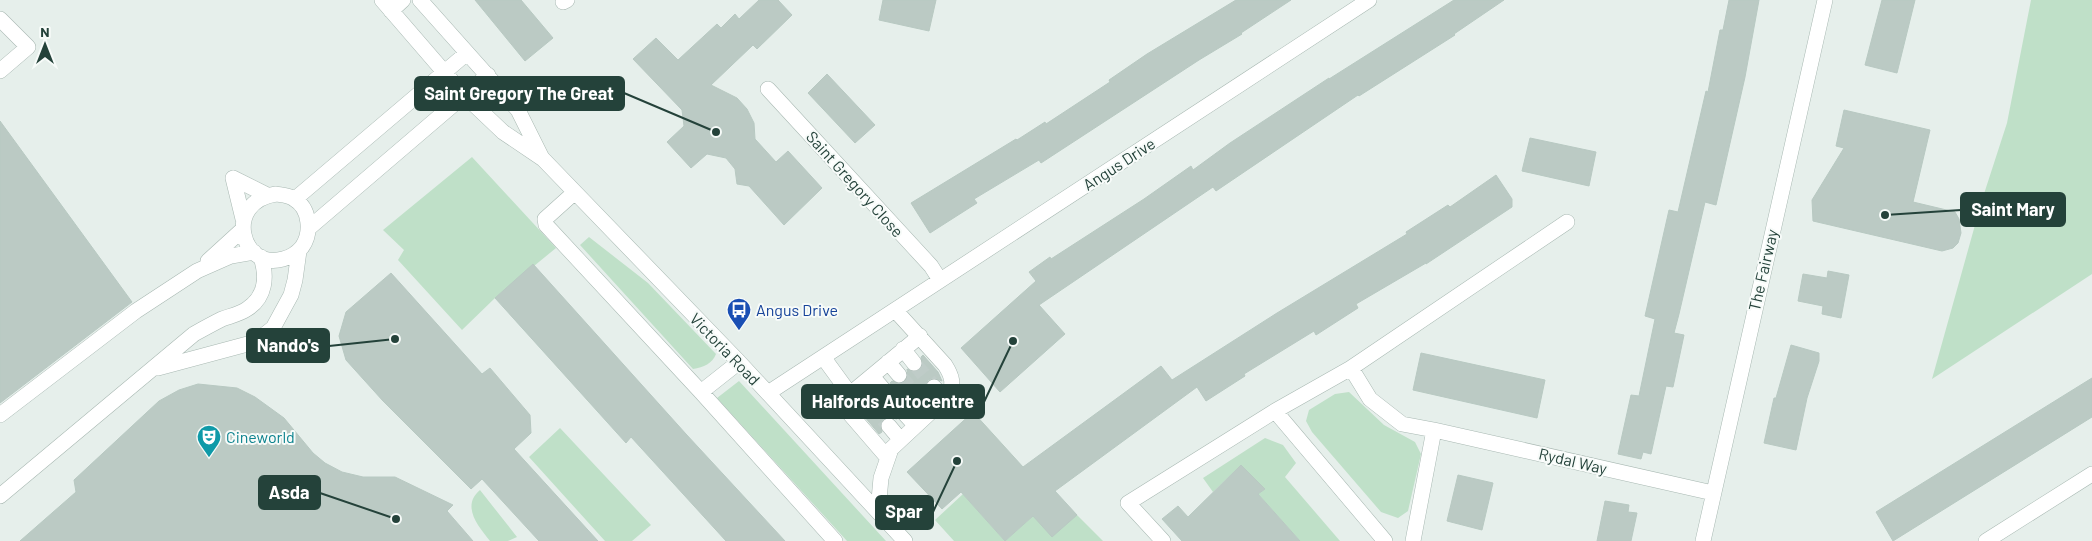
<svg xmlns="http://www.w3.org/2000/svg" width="2092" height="541" font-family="Barlow,sans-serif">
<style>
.green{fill:#bfe0c8}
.building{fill:#bbcac4;stroke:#b8c9c2}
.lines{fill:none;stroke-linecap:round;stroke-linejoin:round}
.minor-tunnel{stroke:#bfccc8;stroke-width:15;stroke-dasharray:15 8;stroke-linecap:butt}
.minor-casing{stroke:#a8b8b2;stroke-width:16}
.minor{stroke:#fff;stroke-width:15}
.labels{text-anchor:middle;stroke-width:4;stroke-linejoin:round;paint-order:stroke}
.street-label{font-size:16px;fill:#24423a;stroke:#f7fbf9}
.transit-label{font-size:16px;fill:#164399;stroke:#f7fbf9;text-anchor:start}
.culture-label{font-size:16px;fill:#0d838f;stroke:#f7fbf9;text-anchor:start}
.leader{fill:none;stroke:#24423a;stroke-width:2}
.callout-dot{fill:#24423a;stroke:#f7fbf9;stroke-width:2}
.callout{fill:#24423a;stroke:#24423a;stroke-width:2}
.callout-label{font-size:18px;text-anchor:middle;font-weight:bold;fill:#fff}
</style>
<rect width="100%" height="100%" fill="#e6efeb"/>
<path class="green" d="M2031 0H2092V274L1932 379 1982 200 2007 123Z
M472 157 556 248 495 298 462 330 398 260 404 250 383 230Z
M589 237 648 283 716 354C712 364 704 367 693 369L580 245Z
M739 381 886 541H847L717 398Z
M1349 392 1384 425 1415 442 1421 454 1408 511 1398 518 1381 512 1312 432 1306 421 1309 410 1335 394Z
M560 428 651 525 632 541H605L529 457Z
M1265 438 1283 445 1296 463 1285 477 1340 541H1300L1258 494 1265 489 1241 465 1213 492 1203 478Z
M480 490 517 537 508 541H490C478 526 461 506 480 490Z
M963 494 1005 541 1033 516 1077 515 1103 541H954L935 520Z"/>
<path class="building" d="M475 0H521L553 38 525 61Z
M759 0H778L792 15 757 49 753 45 711 85 737 98 747 109 754 123 755 139 776 162 788 151 822 188 784 225 749 186 737 184 735 169 726 158 707 154 691 168 667 142 684 126 682 110 633 59 656 38 678 60 717 24 721 28 735 14 739 19Z
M883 0H936L929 31 879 20Z
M1236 0H1291L1241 33 1242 34 1199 60 1041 163 1039 160 974 199 977 203 930 233 911 203 1016 139 1017 140 1045 122 1046 124 1110 82 1109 80 1147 54Z
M1454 0H1504L1454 34 1455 35 1359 96 1358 95 1216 191 1213 187 1039 305 1065 334 1000 392 961 348 1036 281 1029 272 1050 257 1051 259 1144 199 1191 166 1193 170 1230 143 1329 78V79Z
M1729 0H1759L1745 77 1716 205 1705 202 1679 314 1674 333 1684 335 1673 387 1666 386 1651 454 1643 452 1641 459 1618 454 1631 395 1639 396 1655 319 1645 316 1669 210 1678 212 1706 91 1708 92 1720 30H1723Z
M1882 0H1915L1897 73 1865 65Z
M827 74 875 125 855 143 808 93Z
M1844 110 1930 130 1913 202 1955 212 1959 219 1961 233 1958 243 1953 248 1942 251 1813 221 1812 200 1844 148 1836 146Z
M0 121 132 302 0 403Z
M1530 138 1596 152 1589 186 1522 171Z
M1496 175 1512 199V207L1426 264V263L1356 304 1358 308 1316 335 1314 331 1244 374 1245 376 1206 401 1197 387 1055 491 1077 515 1052 537 1033 516 1005 541 961 492 942 509 907 472 973 412 1023 467 1161 366 1172 380 1277 313 1407 234 1406 232 1448 205 1450 207Z
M533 264 686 434 785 541H726L631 437 626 443 495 298Z
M1828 271 1849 275 1841 318 1822 314 1823 306 1798 301 1803 274 1827 278Z
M391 273 482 374 490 368 530 415 531 433 514 449 598 541H539L482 479 471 489 383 401 346 360 339 336 346 312Z
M1791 345 1819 353V361L1807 398 1796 450 1764 443 1774 398H1776Z
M1421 353 1545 380 1537 418 1413 390Z
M923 355 938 372 942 381 933 378 928 380 925 388 927 393 919 391 914 393 911 397V407L906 404 898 406 895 411 897 419 888 417 883 419 880 423 882 432 879 434 859 410 861 408 870 411 874 409 877 404 875 396 884 398 889 396 892 388 890 383 892 381 900 384 905 382 908 378 907 369 915 372 920 370 923 366 921 357Z
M2092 378V417L1893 541 1876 512Z
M198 384 237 388 255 397 284 418 313 453 325 463 342 472 363 477H395L453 505 447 511 473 541H20L76 492 74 480 159 401 179 390Z
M1241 465 1265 489 1258 494 1300 541H1182L1162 519 1178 506 1188 517Z
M1458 475 1493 483 1482 530 1447 521Z
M1605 501 1629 505 1628 512 1637 513 1631 541H1597Z"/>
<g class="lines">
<path class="minor-tunnel" d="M914 363 934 387
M899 375 920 400
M883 389 904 413
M868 402 889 426"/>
<defs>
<path id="minor" d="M382 0 464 95 503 132 543 159 739 362 905 541
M420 0 518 110 542 158
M563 2 567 0
M391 11 403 0
M0 19 28 47 0 71
M768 89 931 266 940 280
M233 178 243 219
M233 178 267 195
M575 192 545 219 546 225 701 392 835 541
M276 194C281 195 289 195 294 199 310 208 312 233 302 247 297 253 291 257 283 259 241 271 223 202 276 194Z
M295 199 467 53
M309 228 488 75
M208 261 242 230
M903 349 914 363
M823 357 850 394
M888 362 899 375
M158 368 255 342 273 328 291 295 295 280 299 251
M872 376 883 389
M934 387 945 400
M856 389 868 402
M701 392 739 362
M768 393 1369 0
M920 400 930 412
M1275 411 1385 541
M904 413 915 425
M0 415 136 311 197 271 231 256 254 252
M889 426 900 439
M1434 430 1713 493
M887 457 843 406 844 399 920 336
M0 496 194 334C203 329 212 324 222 319 230 316 240 314 247 309 266 297 267 276 261 257
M878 511 881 478 891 449 949 395C954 383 952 376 945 365L895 310
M1163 541 1128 503 1275 411 1351 368
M1413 541 1434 430 1402 424 1370 399 1351 368 1567 222
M1703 541 1825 0
M1986 541 2092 474"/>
</defs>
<use href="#minor" class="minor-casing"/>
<use href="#minor" class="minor"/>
</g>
<defs>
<symbol id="bus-pin" viewBox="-11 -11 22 30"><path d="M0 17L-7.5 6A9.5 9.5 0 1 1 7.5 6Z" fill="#1a4fb4" stroke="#f7fbf9"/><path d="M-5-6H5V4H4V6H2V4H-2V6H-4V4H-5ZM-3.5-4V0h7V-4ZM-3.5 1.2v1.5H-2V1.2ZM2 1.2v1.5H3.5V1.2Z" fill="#fff"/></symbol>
<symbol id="theatre-pin" viewBox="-11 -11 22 30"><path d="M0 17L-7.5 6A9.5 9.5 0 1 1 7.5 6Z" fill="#0f9aa8" stroke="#f7fbf9"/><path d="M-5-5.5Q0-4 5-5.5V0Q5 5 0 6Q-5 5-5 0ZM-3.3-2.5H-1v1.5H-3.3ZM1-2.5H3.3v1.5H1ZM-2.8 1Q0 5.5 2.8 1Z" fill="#fff"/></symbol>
</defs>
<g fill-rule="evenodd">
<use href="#bus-pin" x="725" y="296" width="28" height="38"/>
<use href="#theatre-pin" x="195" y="423" width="28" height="38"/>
</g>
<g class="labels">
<g class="street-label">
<text transform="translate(1119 164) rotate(-33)" y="6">Angus Drive</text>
<text transform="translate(855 184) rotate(48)" y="6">Saint Gregory Close</text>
<text transform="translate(1763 270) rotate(-77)" y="6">The Fairway</text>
<text transform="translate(725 349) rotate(46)" y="6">Victoria Road</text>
<text transform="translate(1573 461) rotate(13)" y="6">Rydal Way</text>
</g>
<g class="transit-label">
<text x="756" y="316">Angus Drive</text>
</g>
<g class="culture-label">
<text x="226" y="443">Cineworld</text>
</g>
</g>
<path class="leader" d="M716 132L624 93M1885 215L1961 210M395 339L329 346M1013 341L984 402M396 519L320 493M957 461L933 512"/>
<g class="callout-dot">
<circle cx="716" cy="132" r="5"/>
<circle cx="1885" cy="215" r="5"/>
<circle cx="395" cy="339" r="5"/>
<circle cx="1013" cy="341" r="5"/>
<circle cx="396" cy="519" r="5"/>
<circle cx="957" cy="461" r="5"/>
</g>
<g class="callout">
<rect x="415" y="77" width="209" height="33" rx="5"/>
<rect x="1961" y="193" width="104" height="33" rx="5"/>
<rect x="247" y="329" width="82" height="33" rx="5"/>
<rect x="802" y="385" width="182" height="33" rx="5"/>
<rect x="259" y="476" width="61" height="33" rx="5"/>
<rect x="876" y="496" width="57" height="33" rx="5"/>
</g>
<g class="callout-label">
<text x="519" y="100">Saint Gregory The Great</text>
<text x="2013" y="216">Saint Mary</text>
<text x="288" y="352">Nando's</text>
<text x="893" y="408">Halfords Autocentre</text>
<text x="289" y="499">Asda</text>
<text x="904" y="518">Spar</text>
</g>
<g transform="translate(45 45)" stroke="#f7fbf9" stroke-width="4" paint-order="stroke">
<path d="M0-4L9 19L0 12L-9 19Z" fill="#24423a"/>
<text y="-8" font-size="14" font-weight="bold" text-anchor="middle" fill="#24423a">N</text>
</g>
</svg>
